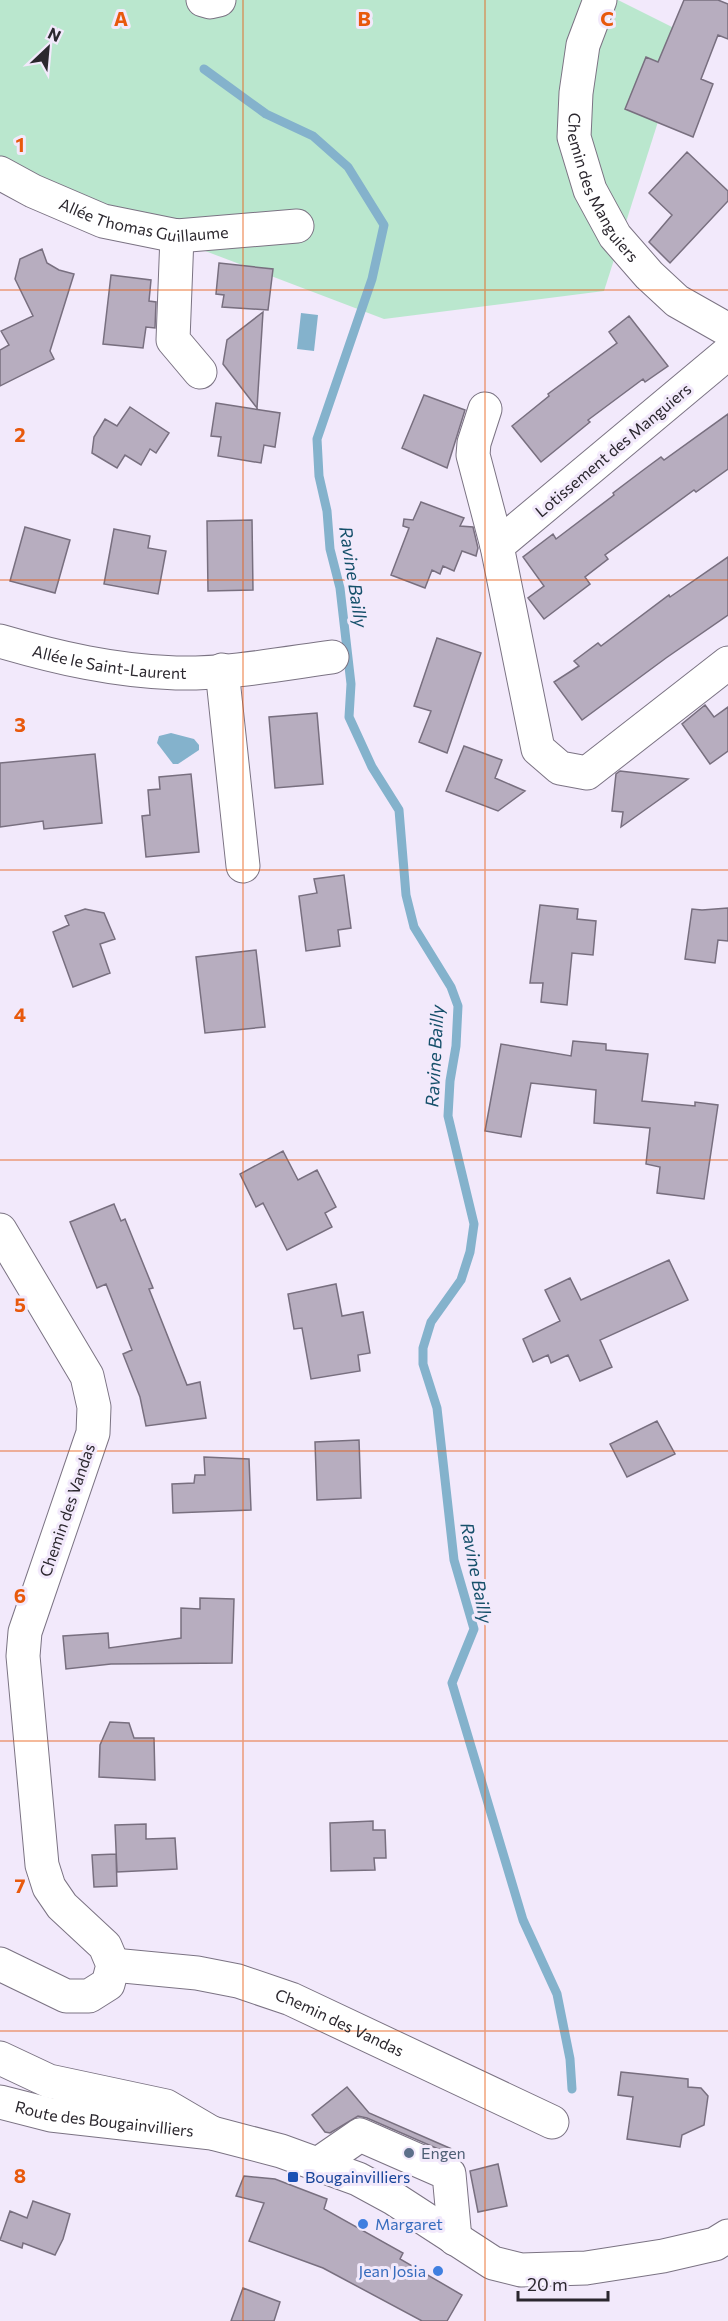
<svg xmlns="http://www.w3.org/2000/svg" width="728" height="2321" font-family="Commissioner,sans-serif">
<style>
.green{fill:#bae7ce}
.water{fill:#84b2cc}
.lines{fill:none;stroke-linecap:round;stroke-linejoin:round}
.stream{stroke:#84b2cc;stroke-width:9}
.building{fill:#b7adbf;stroke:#786f7f;stroke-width:1.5}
.minor-casing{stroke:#7b7383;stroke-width:35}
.major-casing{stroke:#7b7383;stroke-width:35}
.minor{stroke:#fff;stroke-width:33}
.major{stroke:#fff;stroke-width:33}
.grid{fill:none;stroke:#e8590c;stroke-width:1.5;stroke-opacity:0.55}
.service-dot{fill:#5c6f8a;stroke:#f2e9fb;stroke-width:2}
.transit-dot{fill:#1a4fb4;stroke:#f2e9fb;stroke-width:2}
.shop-dot{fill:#3f7fe0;stroke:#f2e9fb;stroke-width:2}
.labels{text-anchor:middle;stroke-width:6;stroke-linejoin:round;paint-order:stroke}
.street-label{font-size:16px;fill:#2b272e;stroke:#f2e9fb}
.service-label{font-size:16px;fill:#4e5e75;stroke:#f2e9fb;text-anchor:start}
.transit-label{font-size:16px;fill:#164399;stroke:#f2e9fb;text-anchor:start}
.shop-label{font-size:16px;fill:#366cbe;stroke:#f2e9fb;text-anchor:start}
.water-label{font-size:18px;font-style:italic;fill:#16506b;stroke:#f2e9fb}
.grid-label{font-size:20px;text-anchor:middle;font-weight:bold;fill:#e8590c;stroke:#f2e9fb;stroke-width:6;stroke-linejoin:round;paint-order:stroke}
</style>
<rect width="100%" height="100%" fill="#f2e9fb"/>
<path class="green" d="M0 0H618L686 34 604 291 384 319 0 173Z"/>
<path class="water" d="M301 313 318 315 314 351 297 349Z
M171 733 194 739 199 745V750L178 764H173L157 743 159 736Z"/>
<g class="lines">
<path class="stream" d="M204 69 266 114 313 136 348 167 384 225 372 279 317 439 319 476 327 511 330 549 340 588 351 684 349 717 372 767 399 810 406 895 414 927 451 987 458 1006 456 1046 450 1081 448 1116 474 1224 470 1252 461 1280 431 1322 423 1348V1364L437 1408 454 1560 474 1629 452 1683 523 1920 557 1994 570 2059 572 2089"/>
</g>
<path class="building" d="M684 0H718L728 4V39L718 35 701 79 713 84 693 137 625 109 646 57 658 62Z
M687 152 728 191V201L670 263 649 242 672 215 649 193Z
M42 249 47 263 59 270 74 274 50 351 54 359 0 386V350L9 345 1 331 33 316 15 279 20 259Z
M219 263 273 269 268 310 222 307 224 295 216 294Z
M111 275 151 280 149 301 156 302 155 328 146 327 143 348 103 344Z
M263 312 257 408 223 364 227 340Z
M629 316 668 366 645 382 643 379 588 420 590 422 541 462 512 426 549 396 548 394 617 343 609 332Z
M424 395 465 410 447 468 402 448Z
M216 403 280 413 275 447 264 445 261 463 218 456 221 437 211 436Z
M130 407 169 433 156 453 150 449 141 465 125 455 117 468 92 453 94 437 105 419 117 426Z
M728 414V469L696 492 694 490 605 555 608 559 585 577 590 584 544 619 528 598 544 586 523 557 553 534 556 539 614 495 613 493 642 471 661 457 664 460Z
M421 502 464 518 460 526 473 527 478 548 476 556 462 551 454 571 443 566 440 574 432 570 425 588 391 575 409 528 403 526 404 519 413 520Z
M252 520 253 590 208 591 207 521Z
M25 527 70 540 55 593 10 581Z
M114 529 150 536 148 548 166 551 158 594 104 584Z
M728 557V615L666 658 582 720 554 682 579 666 574 661 598 643 601 646 669 595 670 597Z
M437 638 481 653 447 753 419 742 431 711 414 706Z
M705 705 714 717 728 707V751L710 764 682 724Z
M317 713 323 784 275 788 269 717Z
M464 746 502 760 495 778 525 791 498 811 446 791Z
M95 754 102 823 44 829 43 821 0 827V763Z
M620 771 688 779 621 827 623 812 612 811 616 774Z
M191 774 199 852 146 857 142 816 150 815 148 790 160 789 159 777Z
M344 875 351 928 338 930 340 946 306 951 299 896 317 893 314 879Z
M540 905 578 909 577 919 596 921 593 955 572 953 567 1005 541 1002 543 983H530Z
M728 908V941L718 940 715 963 685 959 692 909 702 910Z
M85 909 104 913 115 939 100 944 110 973 73 987 53 932 69 925 65 916Z
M256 950 265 1027 205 1033 196 957Z
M573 1041 606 1044V1050L648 1054 642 1101 695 1106V1102L718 1105 704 1199 657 1193 660 1167 646 1164 650 1128 594 1123 596 1090 531 1083 521 1137 485 1131 501 1044 571 1056Z
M283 1151 298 1180 317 1170 336 1207 325 1213 332 1227 287 1250 263 1203 256 1207 240 1174Z
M114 1204 121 1221 125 1219 153 1288 149 1289 187 1385 200 1382 206 1418 146 1426 140 1397 123 1354 132 1350 106 1284 97 1288 70 1222Z
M669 1260 688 1300 600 1340 612 1367 580 1381 568 1355 551 1363 548 1355 533 1362 523 1339 560 1321 545 1290 570 1278 581 1300Z
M336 1284 342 1316 363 1312 370 1353 358 1355 360 1371 311 1379 302 1328 294 1329 288 1294Z
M657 1421 675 1454 627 1477 610 1444Z
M359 1440 361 1498 317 1500 315 1442Z
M204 1457 249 1459 251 1510 173 1513 172 1484 194 1483 195 1475H205Z
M200 1598 234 1599 232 1663 111 1664 66 1669 63 1636 108 1633 109 1648 181 1638V1608L200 1609Z
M110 1722 129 1723 134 1738H154L155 1780 99 1777 100 1745Z
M373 1821V1830H385L386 1858H374L375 1870 331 1871 330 1823Z
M146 1824V1839L175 1838 177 1869 117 1872 115 1825Z
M116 1854 117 1886 94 1887 92 1855Z
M621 2072 688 2079V2087L701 2088 708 2096 704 2125 682 2135 680 2147 627 2139 633 2097 618 2095Z
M347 2087 369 2113 454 2150 452 2155 367 2118 358 2116 330 2133 325 2132 312 2115Z
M498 2164 507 2206 478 2212 470 2171Z
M244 2176 275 2179 327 2199 324 2209 403 2253 400 2259 462 2295 447 2321H422L323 2268 249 2241 264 2203 236 2196Z
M33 2201 70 2214 63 2239 55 2255 23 2243 22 2248 0 2240 10 2211 27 2218Z
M243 2288 280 2302 274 2321H231Z"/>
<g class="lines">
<defs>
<g id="minor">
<path d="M203 0 210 2 219 0"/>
<path id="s1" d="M600 0 583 45 576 93 574 137 590 190 615 236 649 275 677 301 728 330"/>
<path id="s2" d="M0 173 33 191 103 221 177 236 297 226"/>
<path d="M177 236 173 340 200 372"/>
<path d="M728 353 497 546 538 749 560 768 587 773 728 663"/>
<path d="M485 409 474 443 473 455 497 546"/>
<path id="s3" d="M0 641C58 658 115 671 176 673 228 674 281 664 332 657"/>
<path d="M222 670 243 866"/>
<path d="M0 1230 87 1376 94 1407 93 1433 25 1632 23 1656 42 1865 49 1887 62 1906 105 1946 113 1965 108 1984 89 1996H66L0 1964"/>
<path id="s4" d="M113 1965 197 1973 238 1981 291 1999 552 2122"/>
<path d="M0 2058 49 2081 166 2106 212 2133"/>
<path d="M318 2164 360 2135 449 2174 455 2239"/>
</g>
<g id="major">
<path id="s5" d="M0 2102 51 2115 212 2133 281 2151 358 2179 393 2198 493 2263 521 2270 586 2268 663 2256 715 2244 728 2236"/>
</g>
</defs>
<use href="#minor" class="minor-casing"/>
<use href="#major" class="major-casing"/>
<use href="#minor" class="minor"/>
<use href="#major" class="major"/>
</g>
<path class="grid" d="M243 0V2321M485 0V2321M0 290H728M0 580H728M0 870H728M0 1160H728M0 1451H728M0 1741H728M0 2031H728"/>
<circle class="service-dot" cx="409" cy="2153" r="6"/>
<rect class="transit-dot" x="287" y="2171" width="12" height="12" rx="3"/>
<g class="shop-dot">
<circle cx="363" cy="2224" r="6"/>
<circle cx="438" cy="2271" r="6"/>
</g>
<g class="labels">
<g class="street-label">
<text dy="6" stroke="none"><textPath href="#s1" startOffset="198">Chemin des Manguiers</textPath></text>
<text dy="6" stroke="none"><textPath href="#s2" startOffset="154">Allée Thomas Guillaume</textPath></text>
<text transform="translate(613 450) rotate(-40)" y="6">Lotissement des Manguiers</text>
<text dy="6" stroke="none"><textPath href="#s3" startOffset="112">Allée le Saint-Laurent</textPath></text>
<text transform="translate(67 1510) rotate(-71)" y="6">Chemin des Vandas</text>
<text dy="6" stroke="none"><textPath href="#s4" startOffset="236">Chemin des Vandas</textPath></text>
<text dy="6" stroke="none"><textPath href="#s5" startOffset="106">Route des Bougainvilliers</textPath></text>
</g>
<g class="service-label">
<text x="421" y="2159">Engen</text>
</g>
<g class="transit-label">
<text x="305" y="2183">Bougainvilliers</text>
</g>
<g class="shop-label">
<text x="375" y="2230">Margaret</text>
<text x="426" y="2277" text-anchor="end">Jean Josia</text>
</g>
<g class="water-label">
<text transform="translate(353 577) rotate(81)" y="6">Ravine Bailly</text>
<text transform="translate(435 1056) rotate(-87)" y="6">Ravine Bailly</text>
<text transform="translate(476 1573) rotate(79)" y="6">Ravine Bailly</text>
</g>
</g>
<g class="grid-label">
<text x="121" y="26">A</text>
<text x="364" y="26">B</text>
<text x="607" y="26">C</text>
<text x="20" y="152">1</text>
<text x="20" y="442">2</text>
<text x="20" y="732">3</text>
<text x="20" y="1022">4</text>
<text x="20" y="1312">5</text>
<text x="20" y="1603">6</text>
<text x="20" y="1893">7</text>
<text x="20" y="2183">8</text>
</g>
<g transform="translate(48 48) rotate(26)" stroke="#f2e9fb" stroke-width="4.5" paint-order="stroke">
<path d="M0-4.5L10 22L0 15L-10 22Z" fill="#2b272e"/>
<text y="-9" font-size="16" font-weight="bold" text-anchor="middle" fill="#2b272e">N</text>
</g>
<path d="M518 2291v9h90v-9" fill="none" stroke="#2b272e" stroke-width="3"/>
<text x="527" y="2291" font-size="18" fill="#2b272e" stroke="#f2e9fb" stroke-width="4.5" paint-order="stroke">20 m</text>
</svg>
